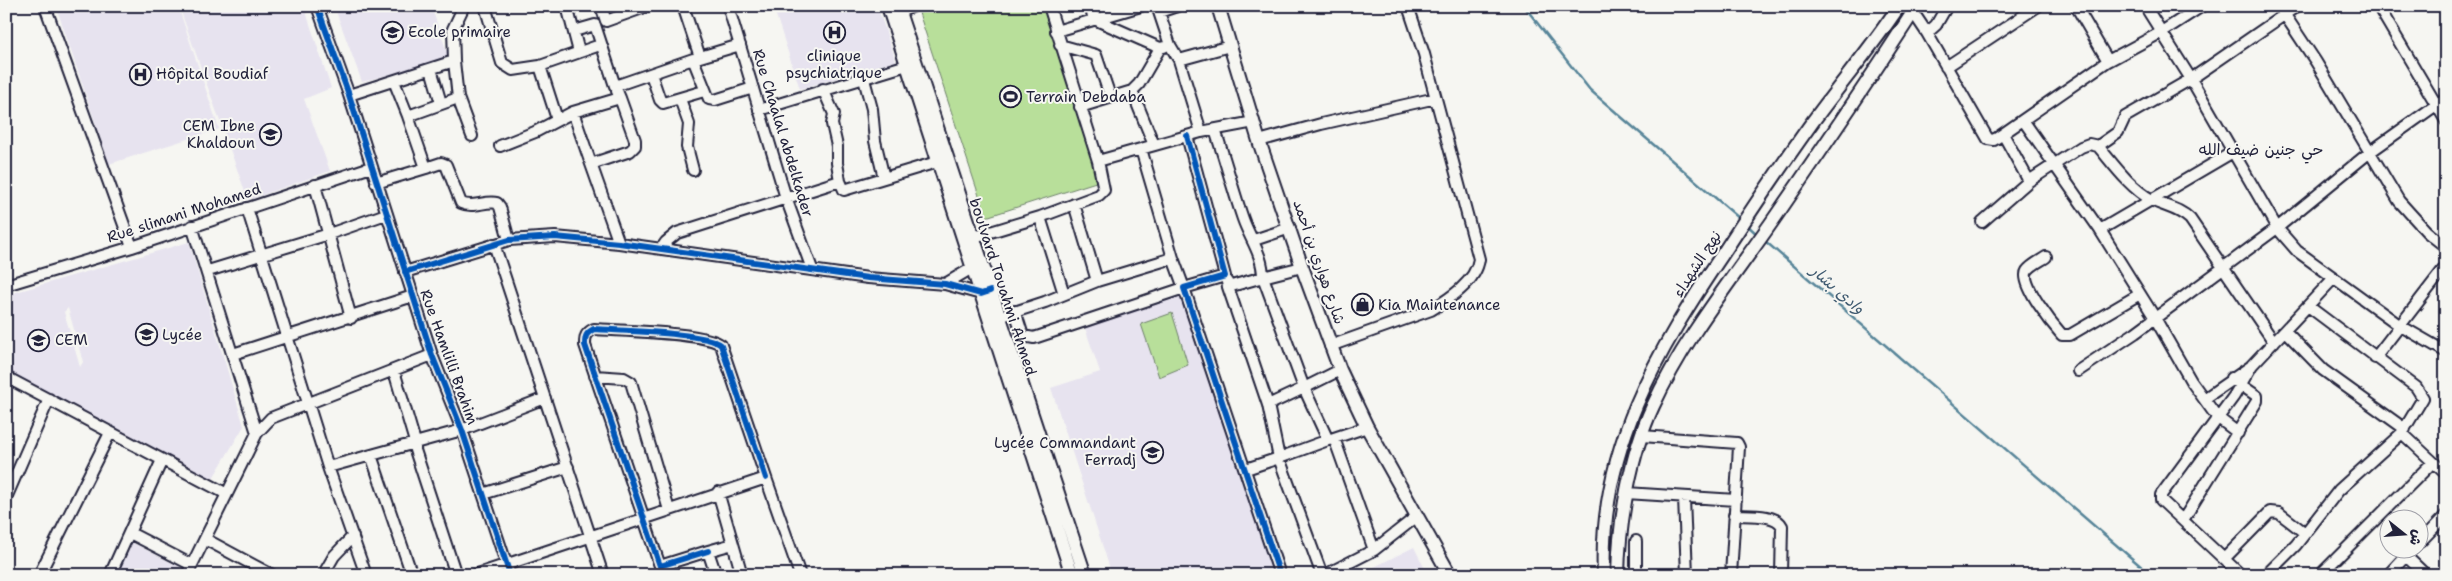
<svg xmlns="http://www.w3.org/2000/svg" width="2452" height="581" font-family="'Shantell Sans','Playpen Sans Arabic',sans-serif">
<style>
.built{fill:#e7e3ef;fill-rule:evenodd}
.green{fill:#b8df9a;stroke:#6d806a}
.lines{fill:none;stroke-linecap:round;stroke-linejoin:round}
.stream{stroke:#568498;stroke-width:2.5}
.minor-casing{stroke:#22223b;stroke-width:14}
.major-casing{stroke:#22223b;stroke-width:16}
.minor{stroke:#f6f6f2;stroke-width:10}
.major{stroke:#f6f6f2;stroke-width:12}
.cycleway-casing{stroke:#f6f6f2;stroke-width:9}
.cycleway{stroke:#0057b8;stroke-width:6}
.labels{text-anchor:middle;stroke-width:4;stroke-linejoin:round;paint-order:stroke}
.poi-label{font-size:15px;fill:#22223b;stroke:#f6f6f2;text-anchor:start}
.street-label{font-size:15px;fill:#22223b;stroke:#f6f6f2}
.neighbourhood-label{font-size:16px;fill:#22223b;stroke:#f6f6f2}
.water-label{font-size:16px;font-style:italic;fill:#405b71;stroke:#f6f6f2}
</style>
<rect width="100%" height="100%" fill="#f6f6f2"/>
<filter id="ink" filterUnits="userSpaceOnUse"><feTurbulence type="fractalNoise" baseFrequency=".02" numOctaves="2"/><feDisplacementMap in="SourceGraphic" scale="10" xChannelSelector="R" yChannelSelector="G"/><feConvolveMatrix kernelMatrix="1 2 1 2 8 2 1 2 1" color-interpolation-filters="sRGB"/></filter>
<g filter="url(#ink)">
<path class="built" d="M56 6H178L219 129 109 164Z
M179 6H304L331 88 304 99 330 171 248 200Z
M334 6H431L449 58 362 82Z
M773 6H877L896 61 800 89Z
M189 242 244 426 210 483 6 375V295ZM68 308 83 362 80 367 64 312Z
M1181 293 1215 401 1273 575H1112L1089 504 1051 388 1100 372 1084 325Z
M131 542 180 567 177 575H115Z
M1414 547 1428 575H1358Z"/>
<path class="green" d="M941 6H1046L1099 181 986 217 919 13Z
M1172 313 1188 365 1159 377 1141 324Z"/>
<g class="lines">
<path class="stream" d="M1524 6 1590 90 1740 219
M1746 224 1759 236
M1765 241 2151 575"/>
<defs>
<path id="minor" d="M45 6 132 247
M317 6 349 95 432 355 462 430 510 575
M485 6 502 63 513 70 540 66 600 45
M567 6 579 52
M601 6 606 21 648 6
M683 6 700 57 740 45
M728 6 786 198 812 269
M1049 6 1098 161
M1090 6 1094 19 1160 48 1164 47
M1177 6 1159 12 1170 45 1179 60 1230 46
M2076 6 2108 61
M2145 6 2191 79 2277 228 2297 251 2399 325 2446 352
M2279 6 2316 62 2399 201 2427 232 2446 247
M2378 6 2446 121
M1913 12 1927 33 1936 25 1947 6
M894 14 914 6
M574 31 595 25 615 86 693 59 709 99 715 100 753 88
M1056 31 1141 6
M1927 33 1988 139 1994 140 2108 61 2160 33 2202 6
M1060 45 1096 55 1110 96
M540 66 557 119
M1946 67 2038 6
M431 69 441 103
M651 74 660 100 663 103 704 91
M864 79 872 109 875 141 884 178
M394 81 408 116 458 98 454 61
M823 89 834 114 832 124 837 146V163L840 181 844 190 937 162
M1132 91 1154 145
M349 95 454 61 453 29 464 6
M458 98 472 136
M680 99 689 124 687 147 693 170
M1080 107 1132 91 1139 84 1160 48
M759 110 907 65
M573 112 591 164 630 151 635 146V140L620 98
M2023 120 2100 230
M1215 130C1225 159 1233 190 1243 219 1250 239 1263 255 1263 277L1228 287 1227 282
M1201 132 1254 122
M2003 134 2029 181
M1187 136 1225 276 1184 288 1280 575
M1259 141 1321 124 1436 98
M500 146 535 132 573 112 620 98 617 91
M2098 146 2118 132 2125 117 2191 79 2297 6
M1141 149 1173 258
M2233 152 2100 230 2155 318 2191 381 2217 417 2238 433
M591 164 619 243
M426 168 441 163 446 165 461 203C474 209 485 200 497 203L500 207 509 240
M376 183 426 168 408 116
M315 185 351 318
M247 208 328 467 366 575
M1040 217 1064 294
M1982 222 2029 181 2081 147 2089 144 2098 146C2114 165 2130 188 2152 200 2165 207 2179 208 2190 219L2274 342
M192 226 257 433
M974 237 1040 217 1099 195 1104 190 1098 161 1201 132 1179 60
M1254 240 1290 228
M494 244 603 575
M661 249 666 242 677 233 840 181
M2046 257C2040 261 2031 265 2027 271 2019 283 2054 326 2062 335H2070L2140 294
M1302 267 1263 277 1304 388 1340 370
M208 271 329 234 386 214
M405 272 509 240 555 237 619 243 868 278 945 284 981 294 987 292
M945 284 979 264
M6 285 132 247 371 167
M1228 287 1268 405 1304 388 1328 440 1367 427
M1015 311 1023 336 1034 338 1184 288 1173 258 1097 281
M999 317 1045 302 1097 281 1074 204
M2285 331 2323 370 2405 429
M1330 346 1431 310C1449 299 1476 282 1479 259L1424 54 1408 6
M233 354 413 296
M2375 358 2446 266
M394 371 415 442V450L456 575
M2078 371 2135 333 2277 228 2370 152 2446 98
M595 376 624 378 631 382 669 510
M6 377 227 494
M2204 399 2250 367
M1268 405 1279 458 1328 440
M2402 433 2446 474
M1642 436 1737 443 1739 447 1731 575
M1334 438 1374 550
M371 455 412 575
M328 467 462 430 545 398
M1246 469 1279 458 1322 575
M718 492 742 575
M1626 493 1736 500
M483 494 568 467
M6 498 49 399
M1684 498 1687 575
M1734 515C1747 516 1776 513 1782 526L1781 575
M2183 520 2257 401V396L2231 378
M130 533 192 565
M205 539 272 575
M1636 541V575
M2420 542 2446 515
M708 551 660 566 585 345C585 336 586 333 594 329 618 331 707 332 721 345L766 478
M2406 556 2426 575
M2224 559 2270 512 2279 513 2305 533
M39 575 110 433
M110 575 162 460
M187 575 257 433 271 418 432 355
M323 575 334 556 353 536
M475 575 766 478 800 575
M716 575 708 551 733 544
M1325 575 1374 550 1416 517
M2241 575 2161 500V495L2234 396 2252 365 2333 279
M2266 575 2296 545 2339 490 2402 433 2423 398 2416 387 2308 306
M2320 575 2433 462
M2388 575 2413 548"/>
<path id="major" d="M888 6 1072 575
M897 6 1085 575
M1218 6 1259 141 1302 267 1340 370 1367 427 1450 575
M1604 575C1598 451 1657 351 1724 252 1752 209 1781 166 1811 124 1840 84 1872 47 1899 6
M1618 575C1619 522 1630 455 1653 406 1685 336 1735 276 1778 213 1825 145 1872 76 1917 6"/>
</defs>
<use href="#minor" class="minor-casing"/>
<use href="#major" class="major-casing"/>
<use href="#minor" class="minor"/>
<use href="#major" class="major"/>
<defs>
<path id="cycleway" d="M317 6 349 95 432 355 462 430 510 575
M1187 136 1225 276 1184 288 1280 575
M405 272 509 240 555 237 619 243 868 278 945 284 981 294 990 291
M708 551 660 566 585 345C585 336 586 333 594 329 618 331 707 332 721 345L766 478"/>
</defs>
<use href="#cycleway" class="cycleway-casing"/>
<use href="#cycleway" class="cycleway"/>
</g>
</g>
<defs>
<symbol id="school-ring" viewBox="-11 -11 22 22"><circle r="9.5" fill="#f6f6f2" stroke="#22223b" stroke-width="1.5"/><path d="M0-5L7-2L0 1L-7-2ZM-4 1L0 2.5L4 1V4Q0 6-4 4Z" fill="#22223b"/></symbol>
<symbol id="hospital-ring" viewBox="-11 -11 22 22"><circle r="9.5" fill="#f6f6f2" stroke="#22223b" stroke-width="1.5"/><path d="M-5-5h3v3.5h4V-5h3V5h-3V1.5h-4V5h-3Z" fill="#22223b"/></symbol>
<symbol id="stadium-ring" viewBox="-11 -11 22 22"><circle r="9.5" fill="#f6f6f2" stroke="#22223b" stroke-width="1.5"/><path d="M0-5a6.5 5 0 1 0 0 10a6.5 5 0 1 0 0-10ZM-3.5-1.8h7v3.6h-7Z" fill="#22223b"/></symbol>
<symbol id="shop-ring" viewBox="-11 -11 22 22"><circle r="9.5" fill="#f6f6f2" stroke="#22223b" stroke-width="1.5"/><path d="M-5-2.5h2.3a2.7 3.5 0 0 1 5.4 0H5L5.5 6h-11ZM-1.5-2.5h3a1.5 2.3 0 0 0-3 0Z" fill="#22223b"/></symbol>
</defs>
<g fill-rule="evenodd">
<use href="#school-ring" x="380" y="20" width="25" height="25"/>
<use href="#hospital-ring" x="822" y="20" width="25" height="25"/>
<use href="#hospital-ring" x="128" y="62" width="25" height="25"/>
<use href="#stadium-ring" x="998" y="84" width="25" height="25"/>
<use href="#school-ring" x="258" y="122" width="25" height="25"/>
<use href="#shop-ring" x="1350" y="292" width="25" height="25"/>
<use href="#school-ring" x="134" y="322" width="25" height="25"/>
<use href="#school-ring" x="26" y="328" width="25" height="25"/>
<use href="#school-ring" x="1140" y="440" width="25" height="25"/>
</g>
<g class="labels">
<g class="poi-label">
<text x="408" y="37">Ecole primaire</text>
<text x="834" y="61" text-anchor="middle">clinique<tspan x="834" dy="17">psychiatrique</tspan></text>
<text x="156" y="79">Hôpital Boudiaf</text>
<text x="1026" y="102">Terrain Debdaba</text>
<text x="255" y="131" text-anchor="end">CEM Ibne<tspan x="255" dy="17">Khaldoun</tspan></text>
<text x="1378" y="310">Kia Maintenance</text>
<text x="162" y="340">Lycée</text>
<text x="55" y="345">CEM</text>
<text x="1136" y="448" text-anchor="end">Lycée Commandant<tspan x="1136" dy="17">Ferradj</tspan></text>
</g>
<g class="street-label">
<text transform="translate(783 133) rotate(73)" y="5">Rue Chaalal abdelkader</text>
<text transform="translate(184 213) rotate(-18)" y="5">Rue slimani Mohamed</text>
<text transform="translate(1319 262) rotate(71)" y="5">شارع هواري بن أحمد</text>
<text transform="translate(1697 264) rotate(-57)" y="5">نهج الشهداء</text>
<text transform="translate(1003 287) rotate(72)" y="5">boulvard Touahmi Ahmed</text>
<text transform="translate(449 357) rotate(70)" y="5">Rue Hamlilli Brahim</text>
</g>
<g class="neighbourhood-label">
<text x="2261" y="155">حي جنين ضيف الله</text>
</g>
<g class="water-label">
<text transform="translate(1838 289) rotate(41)" y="6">وادي بشار</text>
</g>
</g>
<rect width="2452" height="581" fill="none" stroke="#f6f6f2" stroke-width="25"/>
<rect x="12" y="12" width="2427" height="556" fill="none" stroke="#22223b" stroke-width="2" filter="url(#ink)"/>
<g transform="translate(2404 534) rotate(107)"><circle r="24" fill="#f6f6f2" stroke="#a1a1a9"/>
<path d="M0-4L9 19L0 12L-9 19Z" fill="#22223b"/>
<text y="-8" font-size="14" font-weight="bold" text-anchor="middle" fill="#22223b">ش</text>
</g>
</svg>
